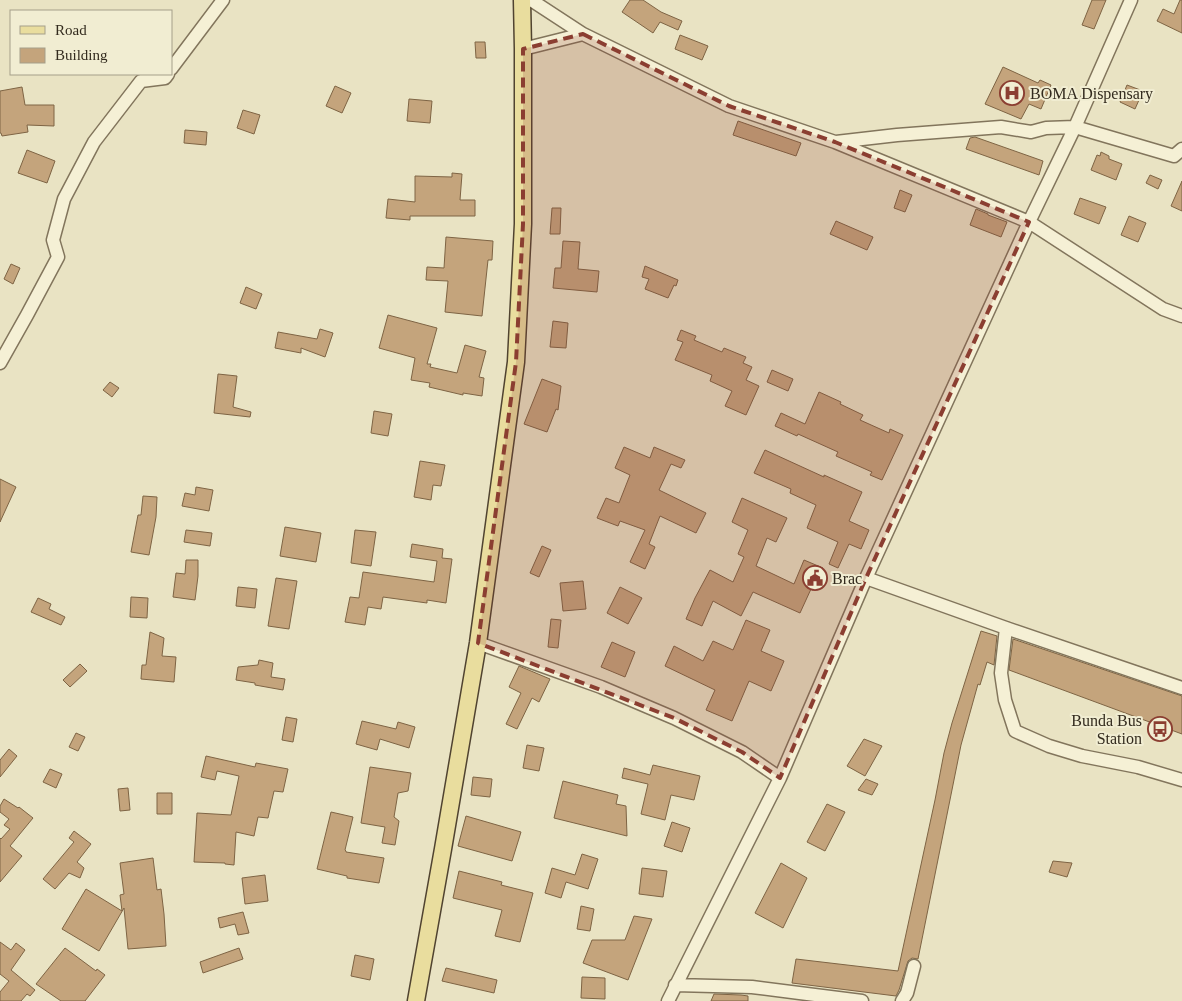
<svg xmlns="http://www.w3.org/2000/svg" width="1182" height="1001" font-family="'Times New Roman',serif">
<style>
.building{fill:#c4a47c;stroke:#7e6444}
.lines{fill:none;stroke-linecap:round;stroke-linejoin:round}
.minor-casing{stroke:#82755c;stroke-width:15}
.major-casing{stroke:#504330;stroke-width:19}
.minor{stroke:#f5f0d5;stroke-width:12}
.major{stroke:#e9dd9e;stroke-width:16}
.marked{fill:#8b3e31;fill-opacity:0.2;stroke:#8b3e31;stroke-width:4;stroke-dasharray:10 6;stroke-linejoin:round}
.labels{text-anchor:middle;stroke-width:4;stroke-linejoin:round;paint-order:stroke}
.poi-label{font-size:16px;fill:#332b1e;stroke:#f1edd2;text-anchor:start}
</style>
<rect width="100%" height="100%" fill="#e9e3c3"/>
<path class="building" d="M630 0H643L661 12 682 21 678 30 660 22 653 33 622 12Z
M1092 0H1106L1094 29 1082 25Z
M1180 0H1182V33L1157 21 1163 9 1174 14Z
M680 35 708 46 702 60 675 49Z
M475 42H485L486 58H476Z
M1003 67 1038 83 1040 80 1051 85 1041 109 1029 104 1021 119 985 104Z
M1127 85 1143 91 1135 109 1120 102Z
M335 86 351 93 342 113 326 106Z
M22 87 25 105H54V126L27 125 28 132 2 136 1 133H0V91Z
M409 99 432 101 430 123 407 121Z
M243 110 260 115 254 134 237 128Z
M738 121 801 143 796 156 733 135Z
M185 130 207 132 206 145 184 143Z
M975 137 1043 161 1039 175 966 149 970 138Z
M27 150 55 161 47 183 18 173Z
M1101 152 1109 156V159L1122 164 1116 180 1091 170 1097 155 1100 156Z
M452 173 462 174 460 200H475V216H410V220L386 218 388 199 415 202V176L452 177Z
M1150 175 1162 180 1158 189 1146 183Z
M1182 181V211L1171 206Z
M900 190 912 195 905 212 894 208Z
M1080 198 1106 207 1099 224 1074 214Z
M552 208H561L560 234H550Z
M976 209 988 214V215L1007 222 1001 237 970 225Z
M1129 216 1146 223 1138 242 1121 235Z
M836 221 873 237 867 250 830 234Z
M446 237 493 241 492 260H488L482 316 445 312 448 281 426 280 427 267 444 268Z
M563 241 580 242 578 269 599 271 597 292 553 288 555 268H561Z
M11 264 20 268 13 284 4 279Z
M645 266 678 280 676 286 674 285 668 298 645 289 649 279 642 277Z
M246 287 262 294 256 309 240 303Z
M388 315 437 328 427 364H431L430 367 457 373 465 345 486 351 479 377 484 378 482 396 463 393V395L429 387 430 383 411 380 415 358 379 348Z
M553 321 568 323 566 348 550 347Z
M320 329 333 333 325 357 301 348V353L275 348 278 332 317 339Z
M681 330 696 336 694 340 722 352 724 348 746 357 743 363 752 367 746 380 759 386 746 415 725 406 732 391 710 381 712 375 675 360 683 342 677 340Z
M772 370 793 379 788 391 767 382Z
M218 374 237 376 233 407 251 412 250 417 214 413Z
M542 379 561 386 558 410 556 409 547 432 524 424Z
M110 382 119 388 112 397 103 390Z
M819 392 841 402 840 404 863 415 860 420 889 433 890 429 903 435 882 480 870 475 872 472 836 456 838 452 798 434 797 436 775 426 781 413 805 424Z
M374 411 392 414 388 436 371 433Z
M624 447 650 458 654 447 685 460 681 468 671 464 659 490 706 513 696 533 660 516 649 544 655 547 645 569 630 562 645 530 620 521 618 526 597 518 606 498 619 503 630 475 615 468Z
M765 450 824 477V475L862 492 849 521 869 530 861 549 849 544 838 568 829 564 838 542 807 528 816 505 790 493 791 489 754 473Z
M420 461 445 465 441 486 433 485 431 500 414 497Z
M0 479 16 487 0 522Z
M196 487 213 490 209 511 182 506 185 493 195 495Z
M143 496 157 497 156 517 149 555 131 552 138 515H141Z
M742 498 787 518 776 542 767 538 756 566 794 584 804 560 823 568 813 590 811 589 800 613 753 592 741 616 713 601 702 626 686 619 695 598 710 570 733 582 744 557 738 554 748 530 732 522Z
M285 527 321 533 316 562 280 556Z
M186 530 212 533 210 546 184 542Z
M355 530 376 532 371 566 351 563Z
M412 544 443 549 442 558 452 559 446 603 427 600V603L383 597 381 609 368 607 365 625 345 622 350 597 359 598 363 572 434 582 437 561 410 557Z
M542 546 551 550 539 577 530 573Z
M186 560H198V576L195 600 173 597 176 573 185 574Z
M276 578 297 581 289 629 268 626Z
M583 581 586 609 563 611 560 583Z
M238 587 257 589 255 608 236 606Z
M620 587 642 598 628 624 607 613Z
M131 597 148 598 147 618 130 617Z
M38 598 51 604 49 609 65 617 61 625 31 612Z
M551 619 561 620 558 648 548 647Z
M746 620 770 630 761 651 784 661 771 691 749 681 732 721 706 710 715 690 665 666 674 646 703 661 713 641 733 650Z
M981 631 997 636 994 665 987 662 980 685 978 684 961 745 918 959 912 958 908 961 899 990 896 996 792 983 796 959 898 971 935 800 944 753 952 723Z
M150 632 164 638 162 656 176 657 174 682 141 679 142 665H146Z
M1013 639 1182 696V734L1009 670Z
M612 642 635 652 625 677 601 667Z
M259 660 273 663 271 677 285 679 283 690 255 685V683L236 680 238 667 258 665Z
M80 664 87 671 70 687 63 680Z
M519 666 550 679 539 702 532 698 517 729 506 724 521 693 509 687Z
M286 717 297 719 293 742 282 740Z
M362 721 396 729 398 722 415 727 409 748 380 739 377 750 356 744Z
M76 733 85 737 78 751 69 747Z
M864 739 882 746 865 776 847 766Z
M527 745 544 748 539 771 523 768Z
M9 749 17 756 0 777V760Z
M206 756 255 767 256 763 288 769 283 792 274 791 268 818 258 817 254 836 236 832 234 865 225 864V863L194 862 197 813 231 815 239 776 217 771 215 780 201 777Z
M653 765 700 776 694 800 671 795 665 820 641 814 648 784 622 778 624 768 650 775Z
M370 767 411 773 408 791 398 793 394 817 399 821 395 845 382 843 385 827 361 823Z
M50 769 62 774 56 788 43 782Z
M473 777 492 779 490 797 471 795Z
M866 779 878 784 872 795 858 790Z
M563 781 618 795 616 804 626 806 627 836 554 818Z
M128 788 130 810 120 811 118 789Z
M157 793H172V814H157Z
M4 799 18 808 19 807 33 818 10 846 22 856 0 882V838L1 839 10 829 4 825 9 819 0 812V806Z
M827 804 845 812 825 851 807 842Z
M331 812 353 817 345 850 346 851V852L384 858 379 883 347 878V876L317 869Z
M466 816 521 832 512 861 458 846Z
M672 822 690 828 682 852 664 846Z
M74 831 91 844 77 862 84 868 80 878 69 873 55 889 43 879 74 842 69 838Z
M582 854 598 859 588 889 566 882 561 898 545 893 552 868 575 875Z
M153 858 157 890 161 889 164 914 166 946 128 949 124 908 99 951 62 929 86 889 122 911 120 895 124 894 120 863Z
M1053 861 1072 863 1067 877 1049 872Z
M781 863 807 878 783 928 755 913Z
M642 868 667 871 663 897 639 894Z
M459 871 502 882 501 885 533 893 520 942 495 936 502 910 453 898Z
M265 875 268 901 245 904 242 878Z
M581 906 594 909 590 931 577 929Z
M243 912 249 933 238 935 235 924 220 928 218 918Z
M634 916 652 919 628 980 583 963 592 940H625Z
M0 942 11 950 16 943 25 950 11 970 35 990 30 996 27 994 21 1001H0V992L9 981 0 974Z
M65 948 96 971 97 969 105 975 85 1001H61L36 984Z
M239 948 243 959 203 973 200 962Z
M355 955 374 959 370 980 351 976Z
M446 968 497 980 494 993 442 981Z
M582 977 605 978V999L581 998Z
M714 994 741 995 748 996V1001H711Z"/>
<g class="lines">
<defs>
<path id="minor" d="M531 0 583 34 729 106 835 142 1029 222 1163 309 1182 316
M523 49 583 34
M171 69 223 0
M836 142 897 135 1001 127 1031 132 1046 128 1075 127 1174 156 1182 149
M0 363 27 315 58 257 53 240 64 199 94 142 141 81 165 78 168 74
M866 578 1006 628 1182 688
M1006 628 1001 673 1005 700 1015 731 1049 746 1082 756 1138 767 1182 780
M478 643 601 687 674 718 742 752 780 778
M675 985 752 987 862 1001
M668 1001 780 778 866 578 1029 222 1075 127 1131 0
M902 1001 907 993 914 966"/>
<path id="major" d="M416 1001 443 849 478 643 516 362 523 224V49L522 0"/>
</defs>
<use href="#minor" class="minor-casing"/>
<use href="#major" class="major-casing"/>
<use href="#minor" class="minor"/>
<use href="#major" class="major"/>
</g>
<path class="marked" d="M583 34 729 106 835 142 1029 222 866 578 780 778 742 752 674 718 478 643 516 362 523 224V49Z"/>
<defs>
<symbol id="hospital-ring" viewBox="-11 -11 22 22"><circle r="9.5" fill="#f1edd2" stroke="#8b3e31" stroke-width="1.5"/><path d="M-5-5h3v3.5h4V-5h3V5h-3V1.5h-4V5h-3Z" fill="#8b3e31"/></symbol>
<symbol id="civic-ring" viewBox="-11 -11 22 22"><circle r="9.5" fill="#f1edd2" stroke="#8b3e31" stroke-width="1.5"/><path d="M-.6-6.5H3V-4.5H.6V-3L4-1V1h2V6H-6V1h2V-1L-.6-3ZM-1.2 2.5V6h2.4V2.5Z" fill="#8b3e31"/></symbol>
<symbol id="bus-ring" viewBox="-11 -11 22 22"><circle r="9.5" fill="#f1edd2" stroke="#8b3e31" stroke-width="1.5"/><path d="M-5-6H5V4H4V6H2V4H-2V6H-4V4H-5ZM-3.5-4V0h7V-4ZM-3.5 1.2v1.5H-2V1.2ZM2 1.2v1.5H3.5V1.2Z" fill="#8b3e31"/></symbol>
</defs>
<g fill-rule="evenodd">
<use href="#hospital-ring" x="998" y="79" width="28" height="28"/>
<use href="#civic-ring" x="801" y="564" width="28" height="28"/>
<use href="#bus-ring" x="1146" y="715" width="28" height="28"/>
</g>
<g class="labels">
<g class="poi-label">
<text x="1030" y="99">BOMA Dispensary</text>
<text x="832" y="584">Brac</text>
<text x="1142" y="726" text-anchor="end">Bunda Bus<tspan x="1142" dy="18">Station</tspan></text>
</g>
</g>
<rect x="10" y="10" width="162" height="65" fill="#f1edd2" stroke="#a59f8a"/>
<rect x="20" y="26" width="25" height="8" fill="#e9dd9e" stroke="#a59f8a"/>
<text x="55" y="35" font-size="15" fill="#332b1e">Road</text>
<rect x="20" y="48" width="25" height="15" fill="#c4a47c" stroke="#a59f8a"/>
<text x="55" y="60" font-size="15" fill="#332b1e">Building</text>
</svg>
